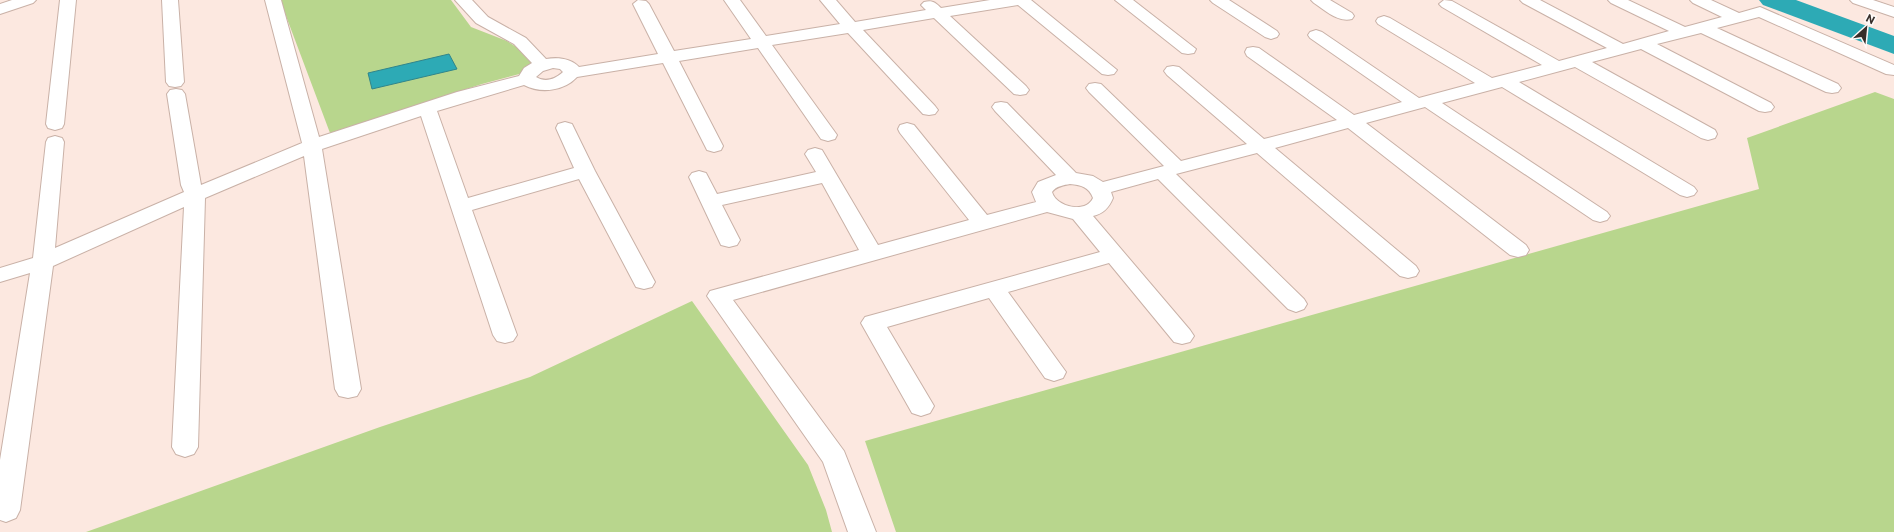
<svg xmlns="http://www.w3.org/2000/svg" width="1894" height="532" font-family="Commissioner,sans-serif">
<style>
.green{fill:#b8d68d}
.water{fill:#2daab5;stroke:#30858b}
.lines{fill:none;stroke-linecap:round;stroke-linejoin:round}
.river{fill:#2daab5;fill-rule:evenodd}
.minor-casing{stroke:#c9b1a7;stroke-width:2}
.minor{fill:#fff;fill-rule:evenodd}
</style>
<rect width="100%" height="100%" fill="#fce8e0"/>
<path class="green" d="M280 0H451L471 27 507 41 537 60 527 72 482 84 330 133Z
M1875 92 1894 99V532H896L865 441 1759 189 1747 138Z
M692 301 808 465 826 510 832 532H86L380 427 530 377Z"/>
<path class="water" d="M449 54 457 69 372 89 368 73Z"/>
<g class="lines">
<path class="river" d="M1759 0H1796L1894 36V54L1763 5Z"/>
<defs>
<path id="minor" d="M12 0H36L33 3 0 14V4Z
M60 0H76L64 124 62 128 55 130 48 128 46 124Z
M162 0H178L184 82 181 86 175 87 169 86 166 82Z
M265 0H281L319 137 457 92 519 76 524 68 532 63 514 44 476 23 455 0H472L488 17 526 38 546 59C557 57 571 58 579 67L658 54 633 4 638 0 646 1 649 4 674 51 751 39 724 0H740L766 36 840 24 820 0H836L855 22 926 10 921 5 924 2C932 0 935 2 941 8L990 0H1031L1117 70 1114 74 1108 75 1102 74 1018 5 950 16 1026 86 1029 90 1026 94 1020 95 1014 94 934 18 863 30 935 106 938 110 935 114 929 115 923 114 848 33 772 45 837 135 835 139 828 141 821 139 758 48 679 61 723 146 721 150 714 152 707 150 705 146 663 63 577 77C564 91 541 94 524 85L437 111 468 198 574 168 556 128 558 124 565 122 572 124 595 171 655 282 652 287 644 289 636 287 579 179 472 210 517 335 513 341 505 343 497 341 493 335 421 116 322 149 361 389 357 396 348 398 339 396 335 389 304 156 205 198 198 447 194 454 185 457 176 454 172 447 184 207 53 266 20 510 16 518 6 522 0 520V460L30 273 0 282V268L33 258 46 142 48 138 55 136 62 138 64 142 55 248 184 192 181 185 167 94 170 90 176 89 182 90 185 94 201 185 302 143ZM553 68 560 69 563 72C555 79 546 83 536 77L543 71Z
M1115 0H1133L1196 49 1194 53 1188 54 1182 53Z
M1210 0H1229L1277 31 1279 34 1277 37 1271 39 1265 37 1213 3Z
M1311 0H1330L1352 13 1354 16 1352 19C1338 23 1325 10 1314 3Z
M1444 0 1452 1 1559 61 1607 48 1523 3 1520 0H1540L1623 44 1669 31 1611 3 1608 0H1628L1685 27 1722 17 1693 3 1690 0H1711L1739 13 1760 7 1894 65V75L1886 74 1759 17 1717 28 1838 84 1841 88 1838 92 1832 93 1826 92 1701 33 1657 44 1771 103 1774 107 1771 111 1765 112 1759 111 1641 49 1592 62 1715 130 1717 134 1715 138 1708 140 1701 138 1575 67 1519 82 1694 187 1697 191 1694 195 1687 197 1680 195 1502 87 1442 103 1607 212 1610 216 1607 220 1600 222 1593 220 1425 107 1366 123 1526 245 1529 250 1526 255 1518 257 1510 255 1348 128 1275 148 1416 266 1419 271 1416 276 1408 278 1400 276 1257 153 1176 174 1304 299 1307 304 1304 309 1296 312 1288 309 1158 179 1111 192 1113 198C1109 208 1103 214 1093 216L1190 330 1194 336 1190 342 1182 344 1174 342 1109 263 1008 292 1066 372 1063 378 1054 381 1045 378 989 298 887 327 934 406 930 413 921 416 912 413 861 323 865 317 1100 252 1073 219 1047 212 733 300 844 451 876 532H848L823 462 707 296 710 291 859 250 822 183 722 205 740 240 737 245 729 247 721 245 689 177 692 173 699 171 706 173 717 194 816 172 805 154 808 150 815 148 822 150 878 245 969 220 900 133 898 129 900 125 907 123 914 125 987 215 1036 202 1032 192 1038 182 1056 175 995 111 992 107 995 103 1001 102 1007 103 1076 173 1093 176 1103 182 1164 166 1089 92 1086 88 1089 84 1095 83 1101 84 1181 161 1247 144 1167 75 1164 71 1167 67 1173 66 1179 67 1264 139 1337 120 1247 56 1245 52 1247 48 1253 47 1259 48 1354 115 1402 102 1310 38 1308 35 1310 32 1316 30 1322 32 1419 98 1475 83 1378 24 1376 21 1378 18 1384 16 1390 18 1492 78 1542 65 1442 7 1439 4ZM1070 184C1081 185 1089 187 1093 198 1086 214 1056 207 1052 192 1056 186 1064 185 1070 184Z
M1850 0H1873L1894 7V17L1853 3Z"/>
</defs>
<use href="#minor" class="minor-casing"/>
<use href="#minor" class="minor"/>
</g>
<g transform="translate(1866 28) rotate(27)" stroke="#fef9f7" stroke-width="3" paint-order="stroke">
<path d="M0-3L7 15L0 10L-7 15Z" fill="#372e2a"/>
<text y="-6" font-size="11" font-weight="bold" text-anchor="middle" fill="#372e2a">N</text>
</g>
</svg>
